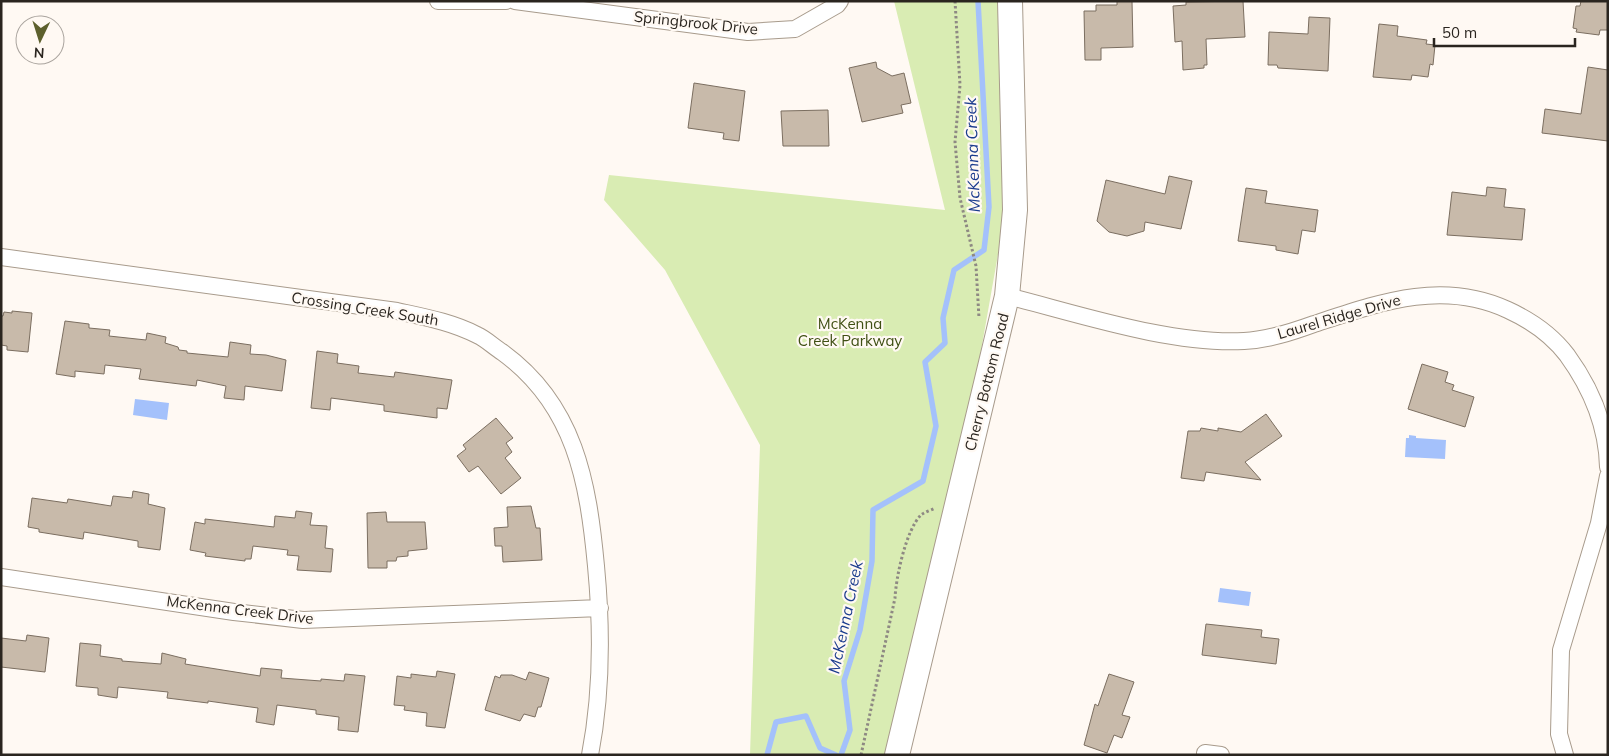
<svg xmlns="http://www.w3.org/2000/svg" width="1609" height="756" font-family="Mulish,sans-serif">
<style>
.green{fill:#d9ecb3}
.water{fill:#a4c1fb}
.lines{fill:none;stroke-linecap:round;stroke-linejoin:round}
.stream{stroke:#a4c1fb;stroke-width:5.5}
.building{fill:#c8baaa;stroke:#7b6e60}
.minor-casing{stroke:#a89b8c;stroke-width:18}
.secondary-casing{stroke:#a89b8c;stroke-width:26}
.path{stroke:#8e8983;stroke-width:3;stroke-dasharray:2.5 2.5;stroke-linecap:butt}
.minor{stroke:#fff;stroke-width:16}
.secondary{stroke:#fff;stroke-width:24}
.labels{text-anchor:middle;stroke-width:4.5;stroke-linejoin:round;paint-order:stroke}
.street-label{font-size:15px;fill:#2a251f;stroke:#fff9f3}
.park-label{font-size:15px;fill:#3f4f13;stroke:#fff9f3}
.water-label{font-size:16px;font-style:italic;fill:#1a3b8d;stroke:#fff9f3}
</style>
<rect width="100%" height="100%" fill="#fff9f3"/>
<path class="green" d="M894 1H1000L1003 226 976 379 889 755H750L760 445 665 270 604 200 609 175 945 210Z"/>
<path class="water" d="M135 399 169 403 167 420 133 415Z
M1409 435 1416 436V438L1446 440 1445 459 1405 457 1406 438H1409Z
M1220 588 1251 592 1249 606 1218 602Z"/>
<g class="lines">
<path class="stream" d="M767 755 776 722 806 716 820 748 836 755
M841 755 850 730 844 681 860 630 872 561 873 510 923 481 936 426 925 362 945 343 943 318 954 270 984 250 989 207 978 1"/>
</g>
<path class="building" d="M1117 1H1132L1133 47 1101 48V60H1085L1084 11H1096V5H1117Z
M1243 1 1245 37 1206 39 1207 65H1204V68L1183 70 1182 41 1175 42 1173 6 1186 5V2Z
M1581 1H1608V30H1600L1599 35 1576 32 1577 29 1573 28 1576 6H1580Z
M1309 17 1330 18 1328 71 1278 68 1277 65H1268L1269 32 1308 34Z
M1379 24 1398 26 1397 36 1427 40 1426 44 1435 45 1433 65 1430 64 1428 77 1412 75 1411 80 1373 77Z
M876 62 877 68 892 76 904 73 911 103 901 105 903 113 862 122 849 68Z
M1588 67 1608 70V141L1542 133 1545 109 1581 114Z
M694 83 745 91 739 141 723 139 724 133 688 128Z
M828 110 829 146H783L781 111Z
M1169 176 1192 181 1181 229 1145 222 1144 231 1127 236 1109 232 1097 221 1106 180 1165 194Z
M1487 187 1506 189 1504 207 1525 209 1522 240 1447 235 1452 192 1486 196Z
M1246 188 1267 191 1265 203 1318 210 1315 232 1302 230 1298 254 1276 250V246L1238 241Z
M12 311 32 313 28 352 7 350V346L1 345V316H3L4 312 12 313Z
M65 321 89 324V328L110 330 109 336 146 340 147 333 166 337 165 343 178 347 179 350 187 351V353L228 357 230 342 251 345 250 354 266 355 286 360 282 391 245 386 244 400 224 398 226 386 197 380 196 386 139 379 141 369 105 365 104 374 75 371V377L56 374Z
M317 351 338 354 337 363 359 366 358 373 394 377 395 372 452 380 447 409 437 408V418L384 411V405L331 398 330 410 311 408Z
M1422 364 1448 372 1445 382 1454 385 1452 390 1474 397 1465 427 1408 409Z
M1266 414 1282 436 1245 462 1261 480 1206 472 1204 481 1181 478 1188 431H1200L1201 428 1218 431V428L1241 432Z
M496 418 513 438 506 443 512 452 505 458 521 478 501 494 478 466 469 472 457 456 466 449 463 445Z
M133 491 149 494 148 504 165 508 160 550 138 547V541L84 532 83 539 39 532V529L28 527 32 498 67 503 68 499 111 506 113 496 132 498Z
M531 506 536 528H540L542 560 503 562 502 546H495L494 528 508 527 507 507Z
M296 511 312 513 310 525 327 526 325 548 333 549 331 572 297 570 299 556 287 555 288 550 253 546 251 559H245V561L205 556 206 553 190 550 195 522 205 524V519L274 527 275 516 295 518Z
M386 512 387 522H425L427 549 408 551V556L397 557 396 561H387V568H368L367 513Z
M1206 624 1262 630 1261 637 1279 639 1276 664 1202 655Z
M27 635 49 638 45 672 1 667V638L26 641Z
M80 643 101 645 100 656 122 659V661L161 664 162 653 186 659 185 664 260 676 261 668 282 670 281 678 321 681V679L344 681 345 674 365 676 358 732 338 730 339 717 316 714V710L277 705 274 725 256 722 258 708 208 701V703L167 698 168 692 118 687 117 698 98 695V688L76 686Z
M437 671 455 674 445 728 426 726 427 713 404 710 405 706 394 705 397 676 411 678V674L436 677Z
M529 672 549 678 541 707H538L535 717 524 714 520 721 485 710 495 676 500 678 501 675H512L526 680Z
M1109 674 1134 682 1122 715 1130 717 1122 738 1114 735 1107 753 1084 745 1095 704 1098 706Z"/>
<g class="lines">
<defs>
<path id="minor" d="M438 1H506
M515 1 748 32 795 29 837 5 840 1
M1 257 397 311C424 317 452 322 477 335 486 339 494 347 502 352 575 405 588 481 596 566 602 629 602 693 590 755
M1007 296C1079 314 1171 345 1244 341 1268 340 1292 332 1314 324 1378 303 1442 279 1508 310 1532 321 1551 334 1567 355 1591 388 1607 426 1608 467
M1 577 234 612 303 620 600 608
M1205 753 1221 755
M1565 755 1559 734 1561 650 1599 523 1608 476"/>
<path id="secondary" d="M897 755 1007 296 1015 210 1010 1"/>
</defs>
<use href="#minor" class="minor-casing"/>
<use href="#secondary" class="secondary-casing"/>
<path class="path" d="M955 1 960 85 955 142 960 198 976 266 979 318
M861 755 895 598C896 577 906 530 921 515 925 512 931 510 935 508"/>
<use href="#minor" class="minor"/>
<use href="#secondary" class="secondary"/>
</g>
<g class="labels">
<g class="street-label">
<text transform="translate(696 23) rotate(6)" y="5">Springbrook Drive</text>
<text transform="translate(365 309) rotate(9)" y="5">Crossing Creek South</text>
<text transform="translate(1339 317) rotate(-16)" y="5">Laurel Ridge Drive</text>
<text transform="translate(987 382) rotate(-76)" y="5">Cherry Bottom Road</text>
<text transform="translate(240 610) rotate(7)" y="5">McKenna Creek Drive</text>
</g>
<g class="park-label">
<text x="850" y="329">McKenna<tspan x="850" dy="17">Creek Parkway</tspan></text>
</g>
<g class="water-label">
<text transform="translate(972 155) rotate(-92)" y="6">McKenna Creek</text>
<text transform="translate(845 617) rotate(-78)" y="6">McKenna Creek</text>
</g>
</g>
<rect width="1609" height="756" fill="none" stroke="#2a251f" stroke-width="5"/>
<g transform="translate(40 40) rotate(184)"><circle r="24" fill="#fff9f3" stroke="#aaa49e"/>
<path d="M0-4L9 19L0 12L-9 19Z" fill="#5d602d"/>
<text y="-8" font-size="14" font-weight="bold" text-anchor="middle" fill="#2a251f">N</text>
</g>
<path d="M1434 38v8h141v-8" fill="none" stroke="#2a251f" stroke-width="2.5"/>
<text x="1442" y="38" font-size="15" fill="#2a251f" stroke="#fff9f3" stroke-width="4" paint-order="stroke">50 m</text>
</svg>
